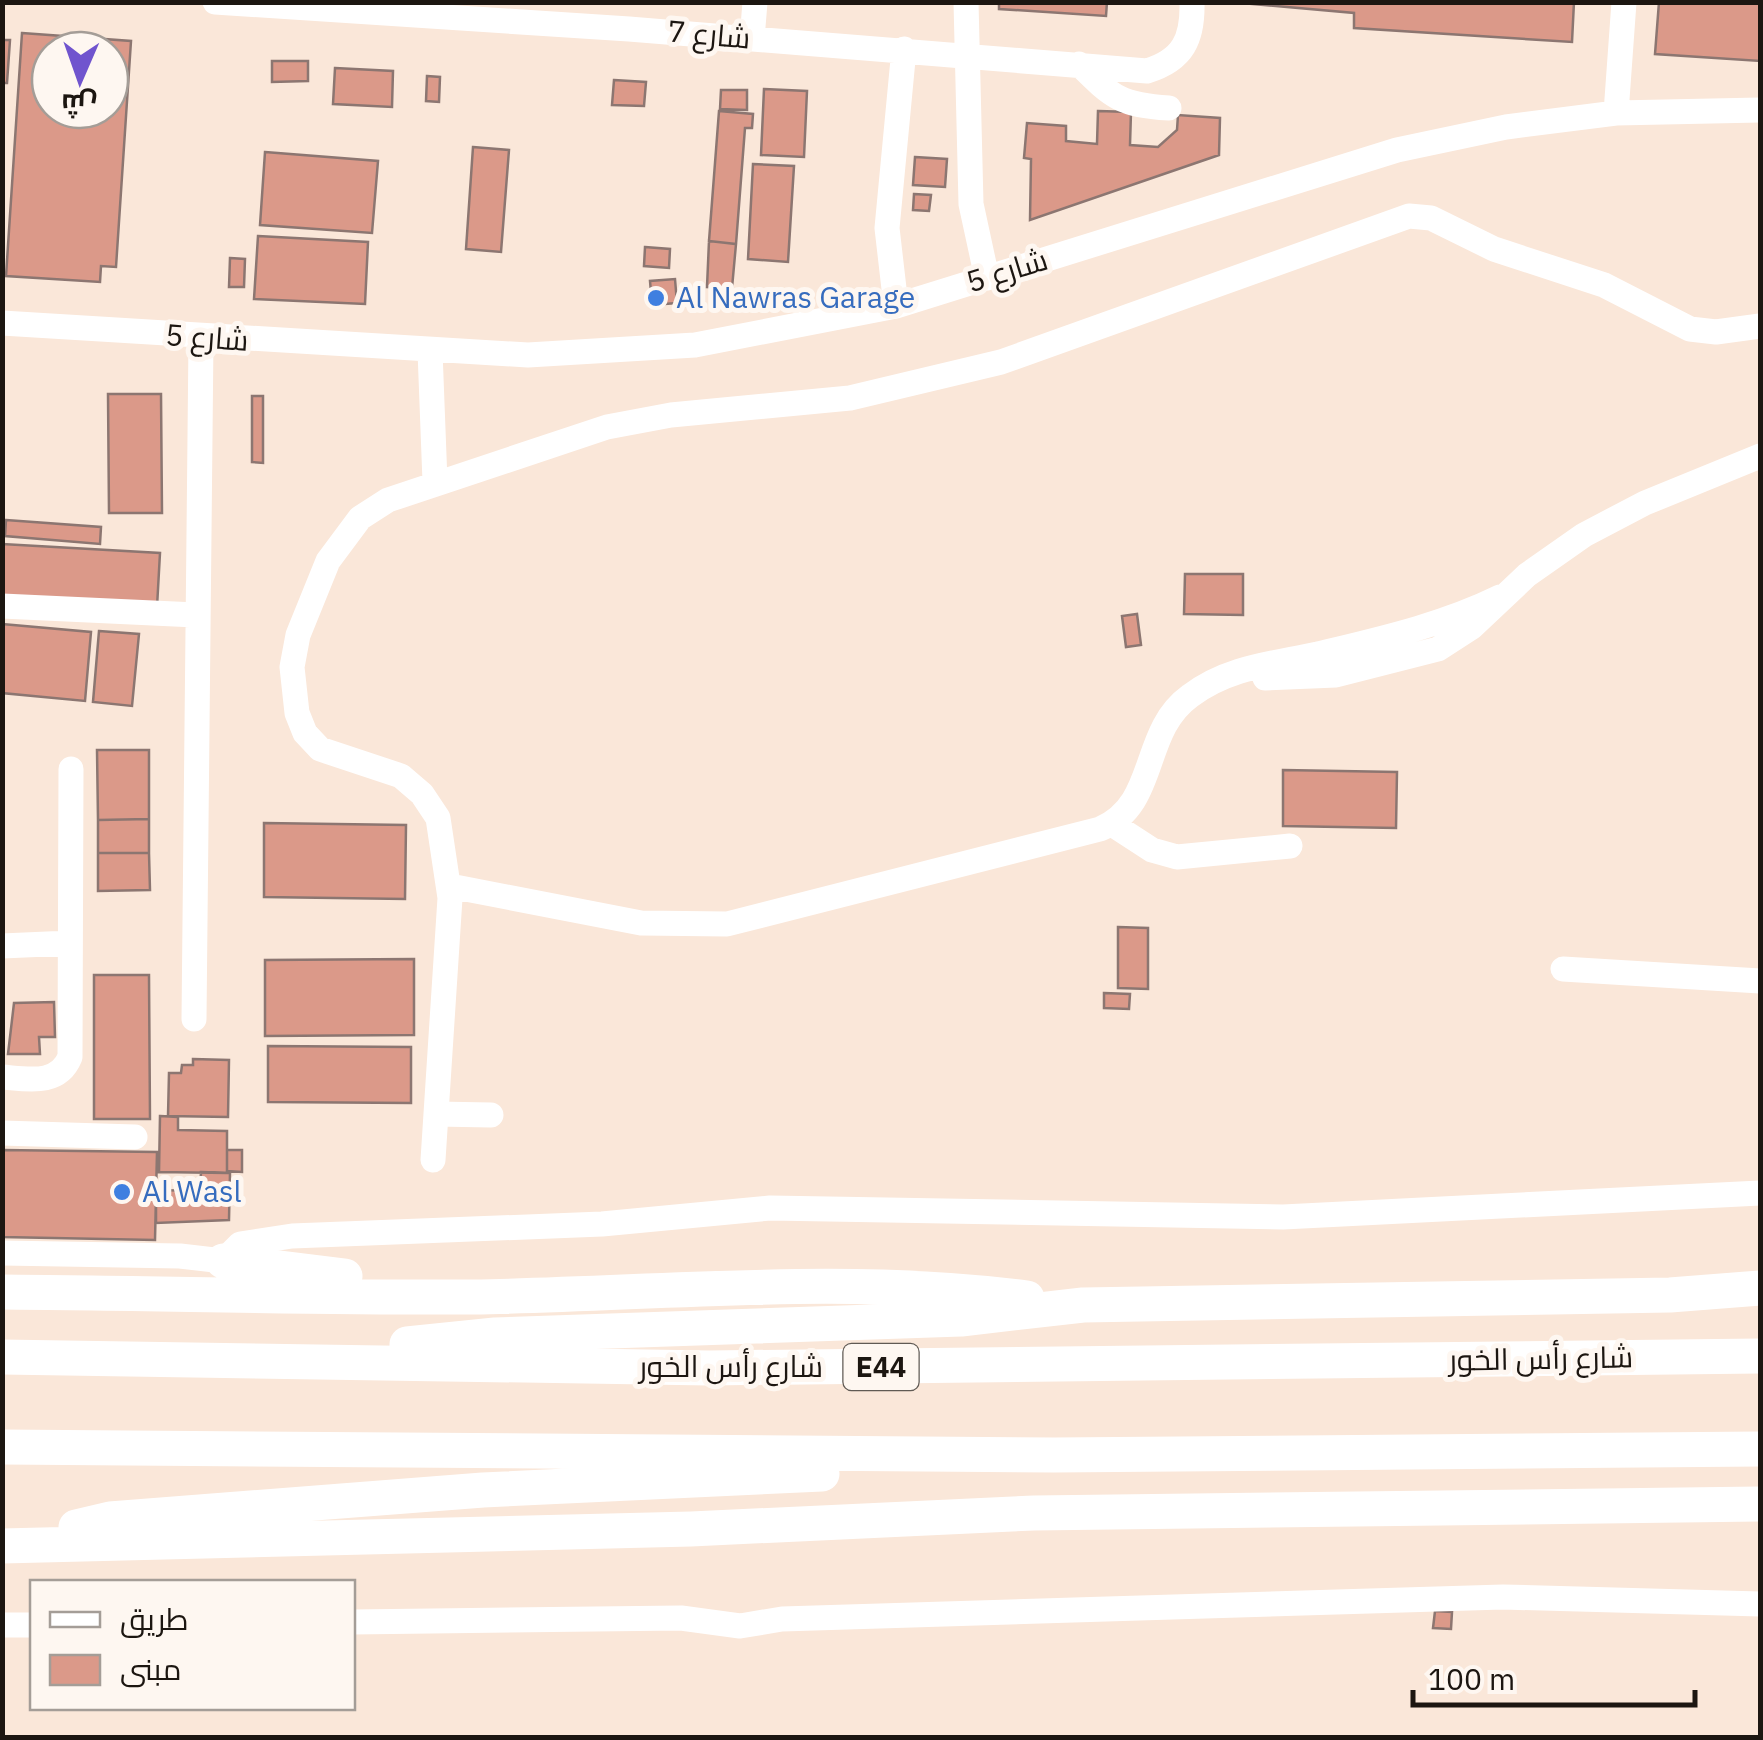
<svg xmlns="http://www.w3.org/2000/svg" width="1763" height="1740" font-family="'IBM Plex Sans',Cairo,sans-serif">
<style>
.building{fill:#db9989;stroke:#8c7671;stroke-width:2.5;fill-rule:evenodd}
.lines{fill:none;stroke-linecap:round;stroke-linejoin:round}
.minor{stroke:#fff;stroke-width:25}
.highway{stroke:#fff;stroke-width:35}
.shop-dot{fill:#3f7fe0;stroke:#fef7f1;stroke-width:4}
.labels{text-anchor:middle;stroke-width:10;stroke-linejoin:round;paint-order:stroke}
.shield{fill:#fef7f1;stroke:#605a54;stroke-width:2.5}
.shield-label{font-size:28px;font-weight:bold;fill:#1c1611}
.street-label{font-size:30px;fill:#1c1611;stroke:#fef7f1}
.shop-label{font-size:30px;fill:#366cbe;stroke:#fef7f1;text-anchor:start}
</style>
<rect width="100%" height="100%" fill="#fae7d9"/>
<path class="building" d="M999 2H1107L1106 16 999 9Z
M1230 2H1574L1572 42 1354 28V13Z
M1659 2H1760V61L1655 54Z
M22 33 131 41 116 267 101 266 100 282 6 276ZM50 50H110V110H50Z
M2 40H10L7 83H2Z
M272 61H308V81L272 82Z
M335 68 393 71 392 107 333 104Z
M427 76 440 77 439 102 426 101Z
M614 80 646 82 644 106 612 105Z
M764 89 807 91 804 157 761 155Z
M721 90H747V110L720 109Z
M719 111 753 114 752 128H745L736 244 709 241Z
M1098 111 1131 112 1130 145 1158 147 1177 130 1178 115 1220 118 1219 155 1030 220 1031 159 1024 158 1027 123 1066 126V141L1097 144Z
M473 147 509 150 501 252 466 249Z
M265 152 378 161 372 233 260 225Z
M915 157 947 159 945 187 913 185Z
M753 164 794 166 788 262 748 259Z
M914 194 931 195 929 211 913 210Z
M258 236 368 242 365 304 254 299Z
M709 241 736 244 732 288 707 287Z
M645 247 670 249 669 268 644 266Z
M230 258 245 259 244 287H229Z
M675 279 677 303 652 305 650 281Z
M108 394H161L162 513H109Z
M252 396H263V463L252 462Z
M6 520 101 527 100 544 5 536Z
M2 544 160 553 157 607 2 598Z
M1185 574H1243V615L1184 614Z
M1137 614 1141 645 1126 647 1122 616Z
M2 624 91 632 85 701 2 693Z
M99 631 139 634 132 706 93 702Z
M97 750H149V819L98 820Z
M1283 770 1397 772 1396 828 1283 826Z
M149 819V853H98V820Z
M264 823 406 825 405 899 264 897Z
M98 853H149L150 890 98 891Z
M1118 927 1148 928V989L1118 988Z
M414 959V1035L265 1036V960Z
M94 975H149L150 1119H94Z
M1104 993 1130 994 1129 1009 1104 1008Z
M54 1002 55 1037H39L40 1054H8L14 1003Z
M268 1046 411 1047V1103L268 1102Z
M193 1059 229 1060 228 1117 168 1116 169 1073H181L182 1065H193Z
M160 1116 178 1117V1130L227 1131V1173L159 1172Z
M2 1150 157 1152 155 1240 2 1237Z
M227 1150H242V1172L227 1171Z
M201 1172 230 1173 229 1220 156 1223V1190L200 1191Z
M1435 1611 1452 1612 1451 1629 1433 1628Z"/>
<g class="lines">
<path class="minor" d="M215 2 629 29 1147 71C1183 60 1193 39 1192 2
M966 2 971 204 987 278
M752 39 755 2
M1079 64C1113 98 1121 105 1169 108
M1616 113 1624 2
M896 306 887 228 904 49
M2 323 528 355 695 345 896 306 1397 150 1506 127 1616 113 1760 110
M430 351 435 482
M2 606 196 615
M1265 678 1336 675 1438 649 1472 627 1527 575 1584 535 1645 503 1760 456
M1112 824 1152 850 1177 857 1290 846
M450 886 641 923 727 924 1100 829C1159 804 1140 732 1190 696 1228 667 1272 664 1318 654 1380 639 1443 625 1500 597
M2 946 70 943
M1563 969 1760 981
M194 1019 201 339
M2 1077C28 1079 58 1086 70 1057L71 769
M436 1114 491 1115
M2 1133 135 1137
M433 1160 450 898 438 818 422 794 401 776 320 749 305 733 297 713 292 667 298 635 328 561 360 518 388 500 607 427 671 415 850 398 1001 362 1409 216 1431 218 1494 249 1604 285 1690 329 1716 332 1760 326
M2 1253 180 1256 223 1261 240 1244 292 1236 602 1224 770 1208 1283 1217 1760 1193
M352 1622 681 1618 740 1626 782 1619 1503 1597 1760 1604
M2 1625H32"/>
<path class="highway" d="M223 1261 345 1276
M2 1292C159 1293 317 1298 473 1297 659 1294 842 1274 1027 1298
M407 1344 495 1335 961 1319 1083 1305 1670 1295 1760 1288
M2 1357 709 1368 1760 1356
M2 1447 1054 1455 1760 1449
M76 1527 110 1519 483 1490 822 1474
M2 1546 691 1529 1034 1513 1760 1504"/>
</g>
<g class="shop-dot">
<circle cx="656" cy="298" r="10"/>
<circle cx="122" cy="1192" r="10"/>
</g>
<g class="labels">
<rect class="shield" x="843.5" y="1344" width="75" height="46" rx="8"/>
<g class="shield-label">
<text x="881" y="1377">E44</text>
</g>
<g class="street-label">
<text transform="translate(709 35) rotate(5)" y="10">شارع 7</text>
<text transform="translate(1007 271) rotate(-17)" y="10">شارع 5</text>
<text transform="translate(207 338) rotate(4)" y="10">شارع 5</text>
<text transform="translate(1541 1359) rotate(-1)" y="10">شارع رأس الخور</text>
<text x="731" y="1377">شارع رأس الخور</text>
</g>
<g class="shop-label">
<text x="676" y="308">Al Nawras Garage</text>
<text x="142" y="1202">Al Wasl</text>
</g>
</g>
<rect width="1763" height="1740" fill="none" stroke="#1c1611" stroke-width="10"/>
<rect x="30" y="1580" width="325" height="130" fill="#fef7f1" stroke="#a49d97" stroke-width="2.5"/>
<rect x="50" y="1612" width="50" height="15" fill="#ffffff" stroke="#a49d97" stroke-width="2.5"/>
<text x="120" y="1630" font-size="30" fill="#1c1611">طريق</text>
<rect x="50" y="1655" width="50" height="30" fill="#db9989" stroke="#a49d97" stroke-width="2.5"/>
<text x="120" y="1680" font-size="30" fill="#1c1611">مبنى</text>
<g transform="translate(80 80) rotate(182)"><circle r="48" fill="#fef7f1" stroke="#a49d97" stroke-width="2.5"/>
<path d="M0-8L18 38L0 25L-18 38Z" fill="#7054ce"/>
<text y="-15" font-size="28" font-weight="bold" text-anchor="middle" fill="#1c1611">ش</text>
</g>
<path d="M1413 1690v15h282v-15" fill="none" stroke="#1c1611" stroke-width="5"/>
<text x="1428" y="1690" font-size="30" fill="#1c1611" stroke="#fef7f1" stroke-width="8" paint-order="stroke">100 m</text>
</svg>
